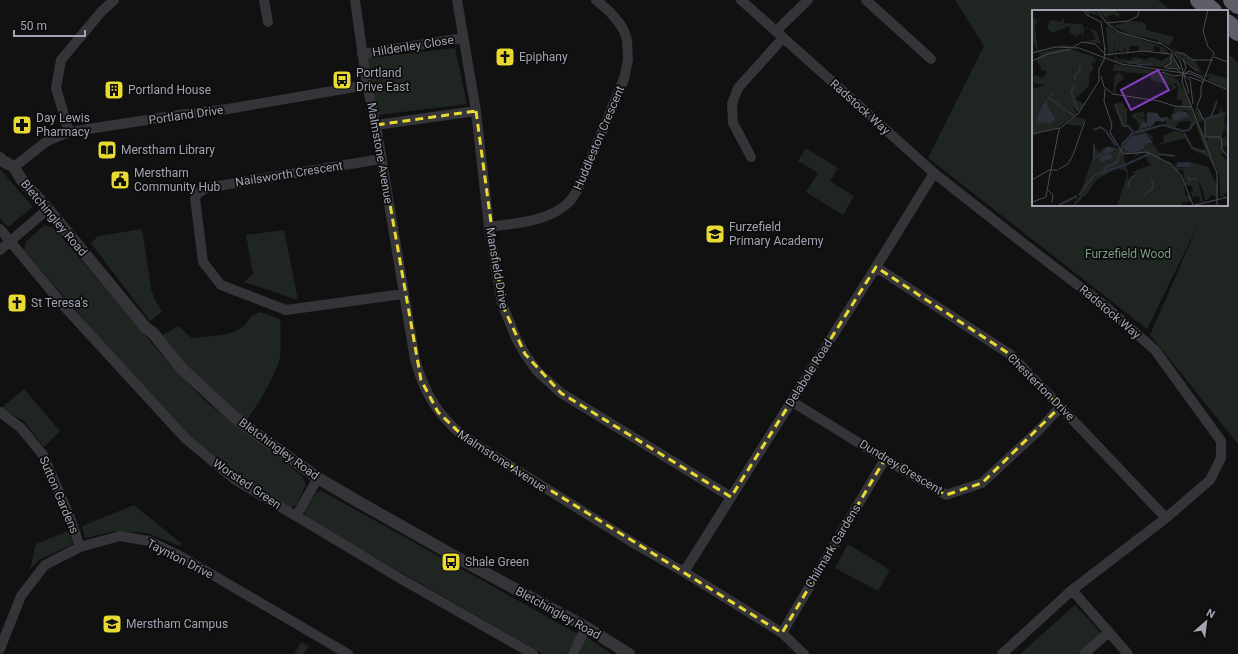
<svg xmlns="http://www.w3.org/2000/svg" width="1238" height="654" font-family="Roboto,sans-serif">
<style>
.green{fill:#1f2622}
.lines{fill:none;stroke-linecap:round;stroke-linejoin:round}
.minor{stroke:#343439;stroke-width:10}
.tertiary{stroke:#343439;stroke-width:12}
.motorway{stroke:#5e5e68;stroke-width:18}
.marked{fill:none;stroke:#e8d933;stroke-width:3;stroke-dasharray:8 5;stroke-linejoin:round}
.labels{text-anchor:middle;stroke-width:3.5;stroke-linejoin:round;paint-order:stroke}
.street-label{font-size:12px;fill:#a3a3b2;stroke:#0c0c0d}
.poi-label{font-size:12px;fill:#a3a3b2;stroke:#0c0c0d;text-anchor:start}
.park-label{font-size:12px;fill:#7a9d85;stroke:#0c0c0d}
.inset-river{fill:none;stroke:#2b303a;stroke-width:2}
.inset-road{fill:none;stroke:#4b4b52;stroke-width:1}
.view{fill:#813ebd;fill-opacity:0.15;stroke:#813ebd;stroke-width:2}
.inset-edge{fill:none;stroke:#a3a3b2;stroke-width:2}
</style>
<rect width="100%" height="100%" fill="#111112"/>
<path class="green" d="M955 0H1158L1172 11H1033V205H1227V53L1238 62V444L1150 335 1199 223 1147 329 928 158 984 46Z
M455 48 467 104 378 115 368 58Z
M806 148 838 168 830 181 854 196 843 215 806 192 818 173 798 161Z
M0 169 33 207 8 227 0 218Z
M44 225 54 228 166 360 206 402 302 476 306 485 296 505 289 508 237 476 166 416 24 250 25 243Z
M142 229 151 289 154 298 162 312 150 321 91 243 98 236Z
M284 230 298 300 244 282 253 274 246 235Z
M260 312 280 319C281 331 281 344 280 357 277 374 257 406 246 421L181 361 161 336 178 326 192 338 221 335 235 332 245 325 251 316Z
M24 389 60 431 44 447 24 421 1 408Z
M322 491 578 634 567 654H543L307 518 304 511 317 492Z
M134 505 182 544 180 546 147 533 115 531 85 538 82 526Z
M68 531 73 544 39 560 30 569 36 544Z
M848 544 890 570 878 591 835 568Z
M1075 605 1101 633 1077 654H1020Z
M586 636 611 654H579Z
M301 642 309 646 304 654H294Z"/>
<g class="lines">
<path class="minor" d="M264 0 268 22
M355 0 367 85 376 125 415 360C425 394 437 414 464 437L635 544 684 572 755 616 782 633 804 654
M457 0 476 111 489 227 502 304 517 340 525 354 537 371 561 393 731 497
M741 0 934 173 1019 240 1104 305 1155 350 1221 441V458L1210 480 1166 518 1072 590 1002 654
M866 0 931 59
M776 31 808 0
M362 54 463 38
M376 125 476 111
M69 132 56 88 61 60 101 12 114 0
M751 157 733 123 732 104 738 88 783 38
M381 159 206 188 198 193 195 198 203 262 221 285 286 310 403 294
M14 167 47 141 69 132 179 115 228 109 367 85
M489 227C516 223 549 222 569 202 573 198 576 192 579 187L624 79 628 60 627 40 624 31 620 24 610 12 596 0
M0 229 63 305 186 439 234 479 403 580 533 654
M0 250 48 209
M876 267 1011 355 1166 518
M791 401 885 459 946 495 982 483 1040 429 1060 407
M0 412 21 428 43 455 69 515 80 547
M296 516 318 478
M684 572 876 267 934 173
M1072 590 1128 654
M782 633 885 459
M0 649 21 596 45 565 80 547 120 536 149 541 182 557 348 654
M573 654 586 627
M1084 654 1109 632"/>
<path class="tertiary" d="M0 158 3 161 14 167 21 179 48 209 146 328 153 333 181 368 233 416 247 427 318 478 357 501 458 558 586 627 629 654"/>
<path class="motorway" d="M1199 0 1213 11
M1232 0 1238 5
M1227 23 1238 32"/>
</g>
<path class="marked" d="M476 111 502 304 525 354 561 393 731 497 876 267 1011 355 1060 407 982 483 946 495 885 459 782 633 464 437 438 412 421 380 376 125Z"/>
<defs>
<symbol id="church-square" viewBox="-11 -11 22 22"><rect x="-9" y="-9" width="18" height="18" rx="4" fill="#e8d933" stroke="#0c0c0d"/><path d="M-1.2-6h2.4v3.5h3.3v2.4h-3.3V6h-2.4V-.1h-3.3v-2.4h3.3Z" fill="#111"/></symbol>
<symbol id="bus-square" viewBox="-11 -11 22 22"><rect x="-9" y="-9" width="18" height="18" rx="4" fill="#e8d933" stroke="#0c0c0d"/><path d="M-5-6H5V4H4V6H2V4H-2V6H-4V4H-5ZM-3.5-4V0h7V-4ZM-3.5 1.2v1.5H-2V1.2ZM2 1.2v1.5H3.5V1.2Z" fill="#111"/></symbol>
<symbol id="building-square" viewBox="-11 -11 22 22"><rect x="-9" y="-9" width="18" height="18" rx="4" fill="#e8d933" stroke="#0c0c0d"/><path d="M-4-6H4V6H1V3H-1V6H-4ZM-2.5-4.3h1.7v1.8h-1.7ZM.8-4.3h1.7v1.8H.8ZM-2.5-1h1.7V.8h-1.7ZM.8-1h1.7V.8H.8Z" fill="#111"/></symbol>
<symbol id="pharmacy-square" viewBox="-11 -11 22 22"><rect x="-9" y="-9" width="18" height="18" rx="4" fill="#e8d933" stroke="#0c0c0d"/><path d="M-2-6h4v4h4v4h-4v4h-4v-4h-4v-4h4Z" fill="#111"/></symbol>
<symbol id="library-square" viewBox="-11 -11 22 22"><rect x="-9" y="-9" width="18" height="18" rx="4" fill="#e8d933" stroke="#0c0c0d"/><path d="M-6-4Q-3-5.5-.7-3.5V5Q-3 3-6 4ZM6-4Q3-5.5 .7-3.5V5Q3 3 6 4Z" fill="#111"/></symbol>
<symbol id="civic-square" viewBox="-11 -11 22 22"><rect x="-9" y="-9" width="18" height="18" rx="4" fill="#e8d933" stroke="#0c0c0d"/><path d="M-.6-6.5H3V-4.5H.6V-3L4-1V1h2V6H-6V1h2V-1L-.6-3ZM-1.2 2.5V6h2.4V2.5Z" fill="#111"/></symbol>
<symbol id="school-square" viewBox="-11 -11 22 22"><rect x="-9" y="-9" width="18" height="18" rx="4" fill="#e8d933" stroke="#0c0c0d"/><path d="M0-5L7-2L0 1L-7-2ZM-4 1L0 2.5L4 1V4Q0 6-4 4Z" fill="#111"/></symbol>
</defs>
<g fill-rule="evenodd">
<use href="#church-square" x="494" y="46" width="22" height="22"/>
<use href="#bus-square" x="331" y="69" width="22" height="22"/>
<use href="#building-square" x="103" y="79" width="22" height="22"/>
<use href="#pharmacy-square" x="11" y="114" width="22" height="22"/>
<use href="#library-square" x="96" y="139" width="22" height="22"/>
<use href="#civic-square" x="109" y="169" width="22" height="22"/>
<use href="#school-square" x="704" y="223" width="22" height="22"/>
<use href="#church-square" x="6" y="292" width="22" height="22"/>
<use href="#bus-square" x="440" y="551" width="22" height="22"/>
<use href="#school-square" x="101" y="613" width="22" height="22"/>
</g>
<g class="labels">
<g class="street-label">
<text transform="translate(413 46) rotate(-9)" y="4">Hildenley Close</text>
<text transform="translate(860 107) rotate(42)" y="4">Radstock Way</text>
<text transform="translate(186 115) rotate(-8)" y="4">Portland Drive</text>
<text transform="translate(599 138) rotate(-67)" y="4">Huddleston Crescent</text>
<text transform="translate(380 153) rotate(80)" y="4">Malmstone Avenue</text>
<text transform="translate(289 174) rotate(-9)" y="4">Nailsworth Crescent</text>
<text transform="translate(54 218) rotate(50)" y="4">Bletchingley Road</text>
<text transform="translate(497 268) rotate(80)" y="4">Mansfield Drive</text>
<text transform="translate(1110 312) rotate(40)" y="4">Radstock Way</text>
<text transform="translate(809 373) rotate(-58)" y="4">Delabole Road</text>
<text transform="translate(1041 387) rotate(45)" y="4">Chesterton Drive</text>
<text transform="translate(279 449) rotate(36)" y="4">Bletchingley Road</text>
<text transform="translate(502 461) rotate(33)" y="4">Malmstone Avenue</text>
<text transform="translate(901 467) rotate(31)" y="4">Dundrey Crescent</text>
<text transform="translate(247 484) rotate(34)" y="4">Worsted Green</text>
<text transform="translate(59 495) rotate(67)" y="4">Sutton Gardens</text>
<text transform="translate(833 546) rotate(-59)" y="4">Chilmark Gardens</text>
<text transform="translate(180 559) rotate(27)" y="4">Taynton Drive</text>
<text transform="translate(558 613) rotate(29)" y="4">Bletchingley Road</text>
</g>
<g class="poi-label">
<text x="519" y="61">Epiphany</text>
<text x="356" y="77">Portland<tspan x="356" dy="14">Drive East</tspan></text>
<text x="128" y="94">Portland House</text>
<text x="36" y="122">Day Lewis<tspan x="36" dy="14">Pharmacy</tspan></text>
<text x="121" y="154">Merstham Library</text>
<text x="134" y="177">Merstham<tspan x="134" dy="14">Community Hub</tspan></text>
<text x="729" y="231">Furzefield<tspan x="729" dy="14">Primary Academy</tspan></text>
<text x="31" y="307">St Teresa's</text>
<text x="465" y="566">Shale Green</text>
<text x="126" y="628">Merstham Campus</text>
</g>
<g class="park-label">
<text x="1128" y="258">Furzefield Wood</text>
</g>
</g>
<g transform="translate(1032 10)">
<rect width="196" height="196" fill="#111112"/>
<path d="M52 0 64 2 82 20 131 37 138 44 128 43V37L122 36 121 42 107 41V36H98L97 42H94L92 37 91 43 86 40 83 44V29L82 44 79 42 77 49 74 17 76 16 66 5 58 3 57 6ZM67 0H83L88 4 85 7 82 4 74 7 82 16 96 11 110 12 114 14V20L142 27 137 36 122 29 97 24 80 15ZM31 6 32 13 49 14 48 10 52 18H57L59 20 60 17 61 20H64L69 33 50 32 64 29 58 19H52L51 29 50 23 44 25 46 28 37 22 38 16 20 23 15 17 18 10 30 12ZM3 7 4 12 7 8V9L3 17 6 40 17 38V35L18 37 34 35 41 37H22L0 42 5 40 0 30V8ZM138 37 163 50 170 64 174 66 176 63 196 69V79L176 70 177 65 174 68ZM24 39H39L71 50 68 53V50L62 47 64 52 59 53 62 59 57 64V76L43 89 52 94 48 101 41 96 45 104 27 117 0 124V79L13 75 3 73 0 69 4 65 10 68H15L10 67 15 64 13 60 10 61 4 49 8 46 7 43ZM22 79 20 86 15 91 16 97 23 107 11 112 4 109 10 96ZM83 44 85 49 98 50 102 47 114 50 119 47 129 51 139 45 150 60 131 58 139 51 130 57 82 52ZM82 54 129 62 146 70 155 85 184 161 176 147 159 139 171 141 173 139 163 113 156 120 159 111 147 112 143 118 131 115 113 122 120 126 121 131 114 123 104 124 93 134V140L99 143 107 141 112 139 113 134 121 133 122 137 125 136 124 139 127 142 129 150 139 153 144 160 143 153 153 151 144 154 146 158 159 157 160 155 155 152V151L176 157 185 175V169L186 171V188L178 184V187L173 191 171 180 166 170 171 192H169L166 186 160 187V183H156L161 181 160 176 153 175 151 160H145L152 175 153 185 159 187 160 191 150 192V196H85L95 165 94 161 85 158 64 170 53 187V185L43 196H40L48 185 64 138 67 142 75 136 89 139 92 132 105 122 107 115 104 109 99 108 102 103 112 102 113 107H107L106 105V107L113 109V113H108V119H112L134 114V106L138 109 143 97H158L150 96V89L145 90 146 77 143 72 142 75 145 77 139 81 140 76 119 70 117 64 93 62 92 64V61H81ZM153 100 157 102 156 108 140 110 142 103ZM113 142 117 154H121L100 162 103 164 96 171V162L91 144H103L102 146ZM87 62 92 68 85 74 83 83 86 84 81 83 83 66ZM90 92 95 100V115L91 116 83 93ZM189 96 190 102 196 101 193 104 192 112 196 118V130L191 127 195 126 193 116 190 126H187L196 131V136L190 138 193 144H188L196 151V173L194 183 191 184 193 186 188 187 187 164 173 131 162 98 168 99 164 100 169 103 172 110 167 112 173 128 175 130 178 128 173 127V109L187 104ZM44 107 53 109 50 116 34 114ZM143 121 149 122 154 128 126 135 132 131 131 126Z" fill="#1f2622" fill-rule="evenodd"/>
<path d="M22 79 20 86 15 91 16 97 23 107 22 110 18 114 11 112 6 114 4 109 10 96ZM147 101 155 102 157 107 141 111 140 105ZM115 102 125 103 129 108 135 107V109L132 112 124 111 120 116 108 119 109 113 115 112ZM114 123 121 133 113 134 112 139 107 141 98 143 93 140 91 137 100 126ZM75 137 84 139 74 145H80L81 148 69 152 68 147 74 145 70 143ZM154 152 160 154 159 157H145V153Z" fill="#2b303a"/>
<path class="inset-river" d="M102 52 107 55 120 54M96 53 109 51M43 70V65L48 61 47 56M43 75 39 82 46 101M17 88 42 106M83 94 91 116M179 107 185 91M173 109 190 104M131 115 151 121 157 120 163 112M91 116H96L101 122M62 120 68 117 74 121 84 136M152 123 160 138 173 142M62 134V148L70 144M126 144 143 146M93 155 117 144M70 164 73 158 85 152 91 133 101 123 131 115M156 165 157 170 165 168M96 179 98 169 103 165M47 185 62 165 93 155M111 186 121 178 120 170M27 195 45 186"/>
<path class="inset-road" d="M51 0 55 5 69 12 73 40M65 0 75 13 87 22 129 34M75 13 96 11 106 6 107 0M127 32 140 41 148 51 157 83M41 37 50 32 63 34 72 43M0 43 24 37 47 38 89 54 159 64 196 80M139 43 148 59M143 43H151L161 50H181M72 45 111 41 138 44M145 45 165 61M182 47 196 52M0 51 16 44 39 39M132 57 139 53V45M134 58 145 59 158 70 161 94M130 62 142 66 150 65 154 58 151 49M69 66 72 77 81 84 127 91 142 96 159 97M157 67 172 72M171 67 157 61 151 65 150 72 185 163V196M73 79 72 91 80 115 78 122 91 144 115 142 139 154 149 165 161 195M165 96 169 86V77L182 43 176 37 171 21 176 0M165 97 173 112V127H189L190 139 196 147M0 124 27 118M27 159 36 154 41 145 53 111M18 165 27 119 46 104 67 71V59L72 50 73 38M0 170 17 160H26M16 180 21 185 20 192M0 192 14 187 18 164M159 196 196 187"/>
<path class="view" d="M126 60 137 80 99 100 89 80Z"/>
<rect width="196" height="196" class="inset-edge"/>
</g>
<g transform="translate(1206 622) rotate(28)" stroke="#0c0c0d" stroke-width="3" paint-order="stroke">
<path d="M0-3L7 15L0 10L-7 15Z" fill="#a3a3b2"/>
<text y="-6" font-size="11" font-weight="bold" text-anchor="middle" fill="#a3a3b2">N</text>
</g>
<path d="M14 30v6h71v-6" fill="none" stroke="#a3a3b2" stroke-width="2"/>
<text x="20" y="30" font-size="12" fill="#a3a3b2" stroke="#0c0c0d" stroke-width="3" paint-order="stroke">50 m</text>
</svg>
